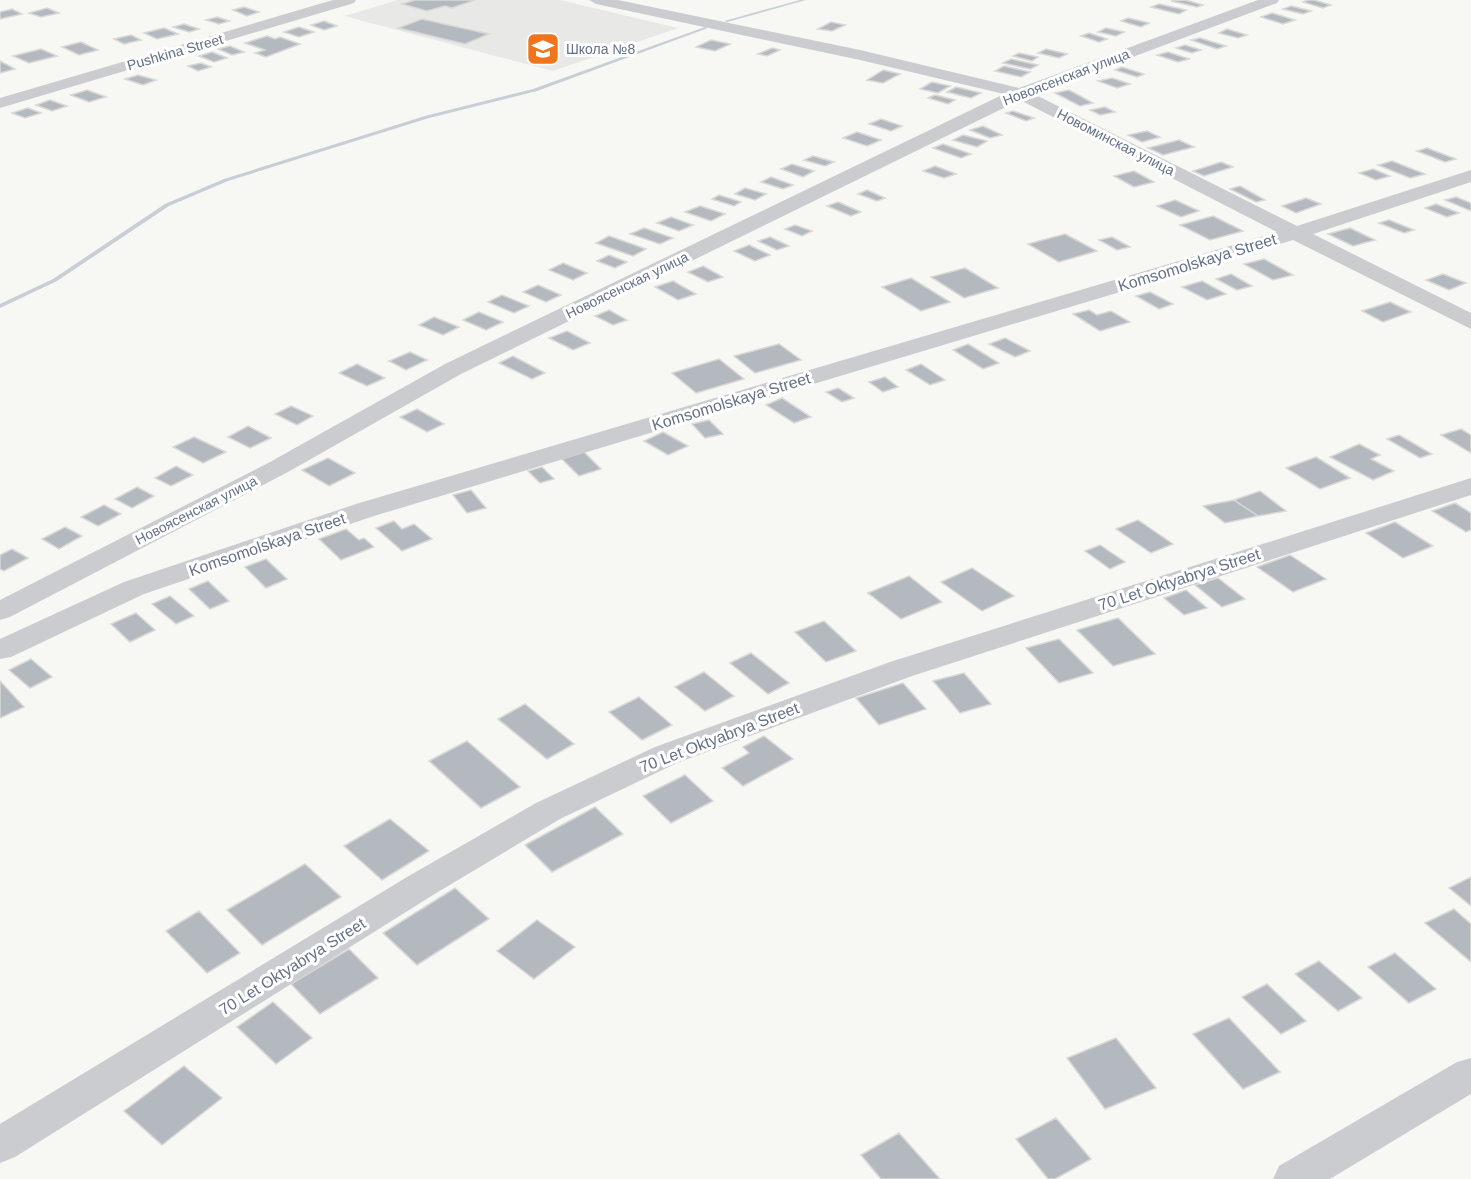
<svg xmlns="http://www.w3.org/2000/svg" width="1471" height="1179" font-family="Helvetica,sans-serif">
<style>
.built{fill:#e8e8e7}
.lines{fill:none;stroke-linecap:round;stroke-linejoin:round}
.stream{fill:#c7ced5;fill-rule:evenodd}
.building{fill:#b4b9c0;stroke:#d8d9d6;stroke-width:1.5}
.minor{fill:#caccd0;fill-rule:evenodd}
.labels{text-anchor:middle;stroke-width:6;stroke-linejoin:round;paint-order:stroke}
.far-poi-label{font-size:14px;fill:#647187;stroke:#fff;text-anchor:start}
.far-street-label{font-size:14px;fill:#647187;stroke:#fff}
.street-label{font-size:16px;fill:#647187;stroke:#fff}
</style>
<rect width="100%" height="100%" fill="#f7f7f4"/>
<path class="built" d="M398 0H560L678 28 553 71 344 16Z"/>
<g class="lines">
<path class="stream" d="M800 0H806L727 22 724 21Z
M705 27 708 28 537 91 429 118 228 181 169 206 57 281 0 308V304L53 279 165 204 224 179 425 116 533 89Z"/>
</g>
<path class="building" d="M415 0H475L452 8 445 6 427 11 402 4Z
M1185 0 1203 5 1197 7 1171 1Z
M1308 0H1314L1331 5 1323 8 1303 2Z
M1159 4 1186 10 1179 14 1151 7Z
M1291 6 1311 11 1303 14 1283 9Z
M244 7 259 12 247 16 233 10Z
M47 8 59 13 41 17 29 13Z
M12 9 22 14 0 19V12Z
M1272 13 1295 20 1283 24 1261 17Z
M217 17 229 21 219 24 206 20Z
M1128 18 1149 23 1141 27 1121 21Z
M422 19 489 34 465 44 398 28Z
M324 21 337 26 324 30 311 25Z
M831 22 845 25 832 31 818 29Z
M184 24 199 29 189 32 173 27Z
M299 27 314 32 299 37 284 32Z
M164 28 178 34 157 39 144 33Z
M1106 28 1124 32 1116 36 1098 32Z
M1227 29 1247 35 1238 38 1219 33Z
M1089 33 1107 39 1099 42 1081 36Z
M131 35 141 40 124 44 114 39Z
M267 36 275 39 280 37 300 44 266 57 255 53 265 50 245 43Z
M1200 38 1226 46 1217 49 1191 40Z
M711 40 730 44 715 51 696 47Z
M81 42 98 50 79 55 62 47Z
M1185 45 1201 50 1192 53 1176 48Z
M230 46 244 52 232 55 218 49Z
M772 48 780 50 767 56 758 54Z
M41 49 57 56 29 63 13 56Z
M1046 49 1067 54 1059 58 1038 53Z
M212 52 227 58 214 62 199 56Z
M1168 52 1189 59 1178 62 1157 55Z
M1019 53 1038 57 1032 61 1013 56Z
M1011 59 1038 65 1030 69 1003 63Z
M0 61 15 69 0 73Z
M201 63 211 67 198 71 188 66Z
M1004 66 1030 72 1021 77 995 71Z
M1122 67 1144 74 1137 77 1115 70Z
M883 70 900 74 883 83 867 80Z
M138 75 156 80 143 85 125 79Z
M1112 78 1130 84 1117 88 1098 81Z
M932 82 950 86 938 93 920 89Z
M956 87 981 93 971 98 947 92Z
M87 90 106 97 89 102 71 95Z
M1069 90 1093 103 1080 106 1055 93Z
M935 95 955 100 948 104 928 98Z
M50 100 67 106 52 111 36 105Z
M1105 107 1115 112 1100 115 1090 110Z
M28 108 41 113 25 118 12 113Z
M1013 111 1034 118 1026 121 1006 113Z
M881 119 902 126 891 131 869 124Z
M983 126 1002 135 990 138 970 130Z
M1147 131 1160 137 1142 142 1128 135Z
M857 132 881 140 867 146 843 138Z
M963 135 987 141 977 147 953 140Z
M1179 140 1194 147 1163 155 1148 148Z
M943 144 971 154 961 158 933 148Z
M1427 148 1456 159 1445 162 1417 151Z
M813 156 834 162 825 166 804 160Z
M1392 161 1425 174 1410 178 1378 165Z
M1221 162 1233 167 1204 176 1193 171Z
M792 164 814 171 803 177 781 169Z
M935 166 956 174 944 178 923 171Z
M1373 169 1390 176 1376 180 1359 173Z
M1134 171 1154 182 1134 187 1114 176Z
M771 177 793 185 783 189 761 182Z
M1240 186 1265 200 1256 202 1230 189Z
M745 188 766 194 755 200 735 194Z
M867 190 885 198 877 201 858 194Z
M719 195 741 202 734 206 712 199Z
M1456 197 1471 203V211L1445 200Z
M1306 198 1321 204 1296 213 1282 206Z
M1175 200 1199 211 1181 217 1157 206Z
M838 202 861 212 851 216 827 206Z
M1436 204 1459 213 1447 217 1425 208Z
M700 206 725 214 711 221 685 212Z
M1213 216 1243 231 1210 240 1180 225Z
M671 217 693 225 679 231 657 223Z
M1389 220 1414 230 1404 233 1379 223Z
M795 225 812 231 802 236 785 229Z
M644 228 673 238 660 244 630 234Z
M1350 228 1375 240 1353 246 1328 234Z
M1065 234 1097 251 1059 262 1028 244Z
M609 236 646 249 633 256 596 243Z
M770 237 789 246 777 250 758 241Z
M1112 237 1130 247 1117 250 1099 240Z
M749 245 770 255 755 261 734 251Z
M609 255 627 262 615 268 597 261Z
M1264 259 1293 275 1273 280 1244 264Z
M563 263 587 273 573 280 549 270Z
M703 266 723 277 708 282 688 272Z
M965 268 998 288 964 298 931 277Z
M1231 274 1252 286 1237 290 1216 279Z
M1443 274 1466 283 1449 290 1426 280Z
M911 278 950 302 921 311 882 287Z
M673 281 696 294 678 300 655 287Z
M1202 281 1226 294 1207 300 1182 287Z
M538 285 561 295 546 302 523 292Z
M1150 292 1173 304 1159 309 1136 296Z
M502 295 529 306 514 313 488 302Z
M1390 302 1411 312 1383 322 1362 311Z
M609 310 627 320 613 325 595 316Z
M1089 310 1097 315 1111 311 1130 322 1100 331 1073 314Z
M479 312 503 322 486 330 463 320Z
M434 317 459 327 443 335 419 325Z
M567 331 590 343 573 350 549 338Z
M1005 338 1030 351 1015 357 989 344Z
M779 344 801 360 755 373 734 356Z
M968 344 999 363 983 369 953 350Z
M410 352 427 360 406 370 389 361Z
M513 356 545 373 532 379 499 363Z
M719 359 744 379 696 393 672 373Z
M357 364 385 378 367 386 339 373Z
M921 364 945 380 930 385 906 370Z
M885 377 898 387 883 392 869 382Z
M838 388 854 398 842 402 826 392Z
M782 398 811 417 794 423 766 405Z
M291 406 313 416 297 425 275 414Z
M417 409 444 424 427 432 400 417Z
M709 420 723 434 705 438 692 424Z
M248 426 271 438 250 448 228 437Z
M1461 429 1471 435V453L1441 435Z
M663 432 688 446 668 455 644 441Z
M1399 435 1432 454 1420 458 1387 439Z
M194 437 226 452 203 463 173 447Z
M1359 444 1380 455 1371 459 1394 471 1373 480 1330 457Z
M584 452 601 469 579 476 562 459Z
M1316 457 1350 478 1320 489 1286 468Z
M328 458 355 473 329 486 302 470Z
M176 466 193 475 171 486 155 478Z
M542 467 554 479 540 483 528 471Z
M137 487 154 496 132 508 115 499Z
M471 490 486 508 467 513 453 495Z
M1260 491 1286 511 1258 516 1234 500Z
M1234 500 1258 516 1225 523 1203 506Z
M1455 503 1471 513V530L1466 532 1432 511Z
M104 505 121 514 98 526 81 517Z
M1138 520 1173 544 1151 553 1116 529Z
M394 521 402 529 414 524 432 539 402 551 376 528Z
M1395 522 1433 546 1403 558 1366 533Z
M65 527 82 536 59 549 42 539Z
M346 529 359 540 364 538 374 547 341 560 319 539Z
M1100 545 1125 562 1110 569 1085 551Z
M12 549 28 558 4 571 0 569V555Z
M1290 555 1326 579 1293 592 1257 567Z
M266 559 287 579 266 588 245 567Z
M972 568 1014 596 982 611 941 582Z
M909 576 942 602 901 619 868 593Z
M1218 578 1245 599 1222 607 1195 585Z
M208 581 229 601 210 609 189 589Z
M1186 590 1207 608 1184 615 1164 598Z
M170 596 194 616 176 624 152 604Z
M136 613 155 630 130 642 111 624Z
M1118 618 1155 654 1113 666 1077 630Z
M824 621 856 651 826 662 795 632Z
M1059 639 1093 673 1059 683 1026 648Z
M751 653 789 683 768 694 730 663Z
M31 659 52 677 30 688 9 670Z
M704 672 734 696 705 711 675 687Z
M964 673 991 704 960 713 933 681Z
M0 681 24 707 0 718Z
M903 683 926 709 879 725 856 698Z
M639 697 672 725 642 740 609 712Z
M525 704 574 744 547 759 498 719Z
M764 736 793 759 743 786 722 768 749 753 743 747Z
M467 741 520 787 481 808 429 761Z
M685 775 713 801 671 823 643 796Z
M595 807 623 834 552 872 525 845Z
M390 819 429 851 382 880 344 846Z
M305 864 341 897 262 945 227 910Z
M1471 877V906L1449 888Z
M455 888 489 919 417 965 383 933Z
M1454 909 1471 924V962L1425 923Z
M199 911 240 953 207 973 166 931Z
M537 920 575 947 534 979 497 951Z
M349 949 378 978 320 1014 291 984Z
M1395 953 1436 989 1409 1003 1368 967Z
M1319 961 1362 998 1338 1011 1295 974Z
M1267 984 1306 1021 1281 1034 1242 997Z
M273 1002 312 1038 276 1064 237 1027Z
M1229 1018 1280 1072 1243 1089 1193 1034Z
M1116 1038 1156 1088 1105 1109 1067 1058Z
M184 1066 222 1098 162 1145 124 1111Z
M1056 1118 1091 1159 1055 1179H1048L1016 1139Z
M899 1133 940 1179H881L861 1155Z"/>
<g class="lines">
<path class="minor" d="M333 0H356L354 3 0 108V98Z
M589 0H618L860 50 1019 88 1258 0H1279L1277 3 1034 94 1297 226 1471 170V182L1313 234 1471 313V329L1293 240 374 516 144 594 11 657 0 659V639L124 582 356 504 1277 232 1020 100 461 374 288 472 10 617 0 620V600L270 462 445 364 1004 94 860 60 596 4Z
M1471 478V495L912 676 677 763 560 819 433 895 15 1157 0 1163V1124L407 877 536 803 655 747 890 662Z
M1471 1058V1094L1330 1179H1273L1279 1166 1457 1062Z"/>
</g>
<defs>
<symbol id="school-square" viewBox="-11 -11 22 22"><rect x="-9" y="-9" width="18" height="18" rx="4" fill="#f0741b" stroke="#fff"/><path d="M0-5L7-2L0 1L-7-2ZM-4 1L0 2.5L4 1V4Q0 6-4 4Z" fill="#fff"/></symbol>
</defs>
<g fill-rule="evenodd">
<use href="#school-square" x="524" y="30" width="38" height="38"/>
</g>
<g class="labels">
<g class="far-poi-label">
<text x="566" y="54">Школа №8</text>
</g>
<g class="far-street-label">
<text transform="translate(175 52) rotate(-16)" y="5">Pushkina Street</text>
<text transform="translate(1066 77) rotate(-21)" y="5">Новоясенская улица</text>
<text transform="translate(1116 142) rotate(27)" y="5">Новоминская улица</text>
<text transform="translate(627 285) rotate(-26)" y="5">Новоясенская улица</text>
<text transform="translate(196 510) rotate(-27)" y="5">Новоясенская улица</text>
</g>
<g class="street-label">
<text transform="translate(1197 262) rotate(-17)" y="6">Komsomolskaya Street</text>
<text transform="translate(731 401) rotate(-17)" y="6">Komsomolskaya Street</text>
<text transform="translate(267 544) rotate(-19)" y="6">Komsomolskaya Street</text>
<text transform="translate(1179 579) rotate(-18)" y="6">70 Let Oktyabrya Street</text>
<text transform="translate(719 737) rotate(-21)" y="6">70 Let Oktyabrya Street</text>
<text transform="translate(292 966) rotate(-32)" y="6">70 Let Oktyabrya Street</text>
</g>
</g>
</svg>
